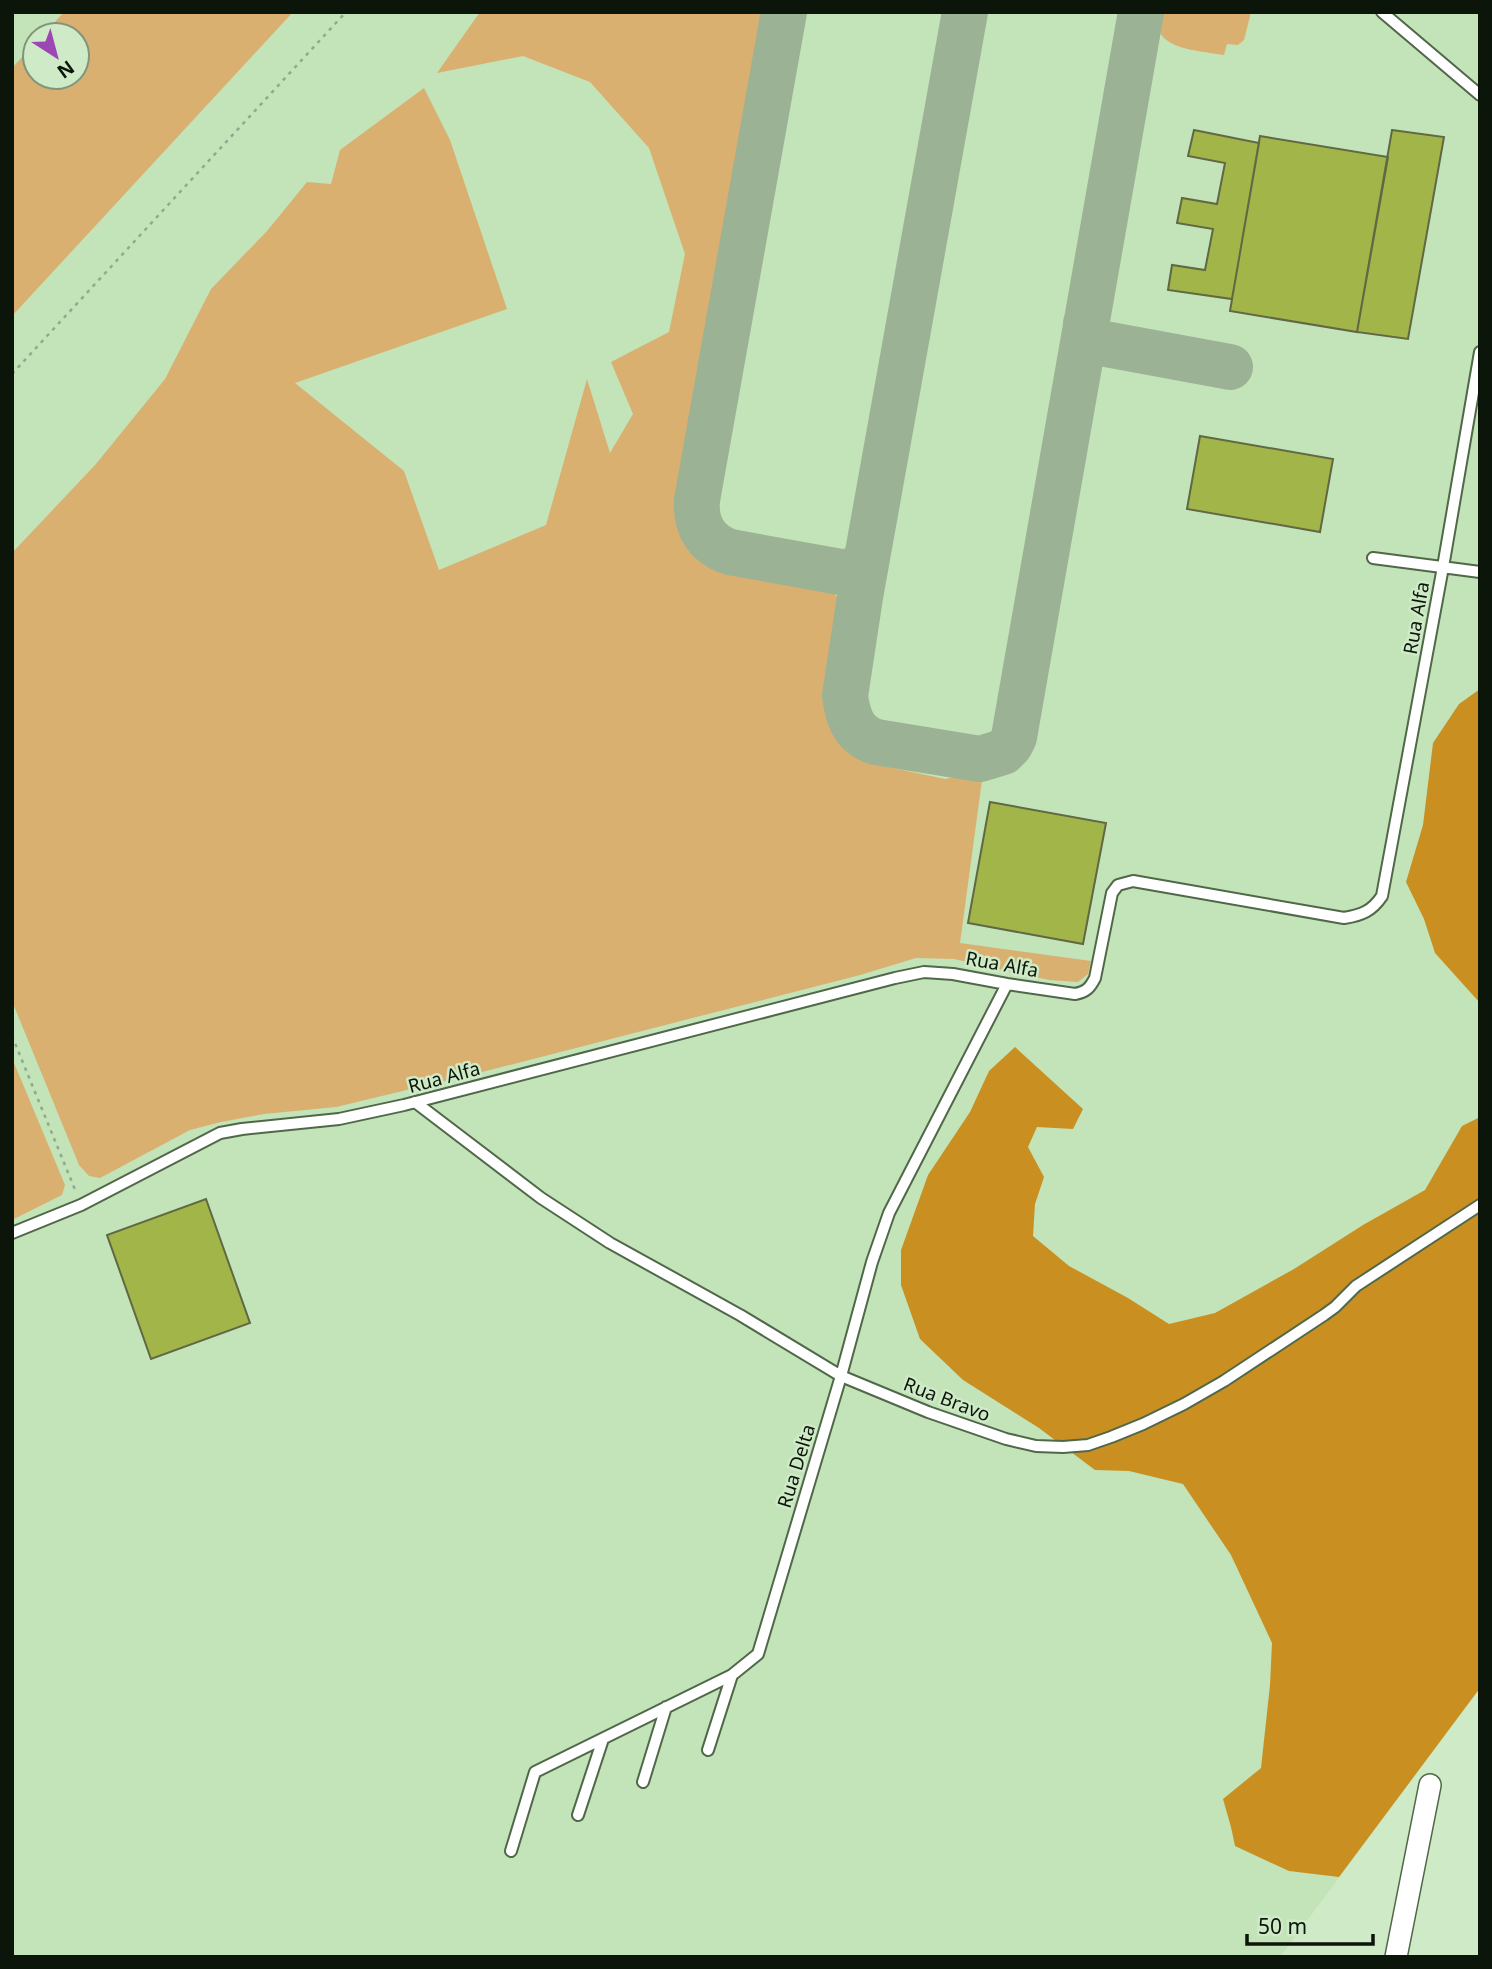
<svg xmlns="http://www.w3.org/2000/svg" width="1492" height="1969" font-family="'Noto Sans',sans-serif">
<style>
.built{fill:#c3e3b9;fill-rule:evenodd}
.green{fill:#d9b070}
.forest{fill:#c99021}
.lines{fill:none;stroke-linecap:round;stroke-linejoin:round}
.taxiway{stroke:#9cb295;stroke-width:46}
.building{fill:#a2b549;stroke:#606844;stroke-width:2}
.lane-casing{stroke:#506749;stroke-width:14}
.street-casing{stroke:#506749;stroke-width:24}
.path{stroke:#93a88c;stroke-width:2.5;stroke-dasharray:3.5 5;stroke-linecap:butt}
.lane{stroke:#fff;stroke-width:10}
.street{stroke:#fff;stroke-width:21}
.labels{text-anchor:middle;stroke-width:5;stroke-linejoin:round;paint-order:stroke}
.street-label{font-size:19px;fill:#0c1509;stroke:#cfeac7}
</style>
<rect width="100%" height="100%" fill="#cfeac7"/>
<path class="built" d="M12 12H1480V1688L1280 1957H12ZM35 35H77V77H35Z"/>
<path class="green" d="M64 12H293L12 316V68L35 43V77H77V35H43Z
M480 12H766L676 517 685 541 700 557 722 567 827 585 838 598 842 612 825 706 831 728 845 748 865 762 945 779 963 775 985 758 960 943 1091 961 1088 974 1078 982 1049 980 954 959 916 958 860 975 490 1070 336 1107 264 1114 221 1122 190 1130 100 1178 89 1176 79 1165 12 1001V553L96 464 165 379 211 289 267 231 307 182 331 184 340 150 424 88 450 140 507 309 295 383 404 471 439 570 546 525 587 379 610 453 633 414 611 362 669 332 685 254 649 148 590 82 523 56 437 73Z
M1158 12H1251L1244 40 1238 45 1227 44 1224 55C1198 50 1149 50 1158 12Z
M12 1058 65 1185 62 1195 12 1220Z"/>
<path class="forest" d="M1480 689V1003L1435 953 1424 919 1406 882 1423 825 1433 743 1459 704Z
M1015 1047 1083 1109 1073 1129 1037 1127 1028 1147 1044 1177 1035 1204 1033 1236 1069 1266 1128 1298 1169 1324 1215 1313 1294 1269 1363 1225 1425 1190 1462 1126 1480 1117V1688L1339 1877 1289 1871 1235 1846 1231 1827 1223 1799 1261 1768 1270 1685 1272 1643 1231 1555 1183 1484 1129 1471 1095 1470 1039 1428 963 1380 920 1339 901 1285V1250L928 1175 970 1112 989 1071Z"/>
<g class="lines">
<path class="taxiway" d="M784 12 697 500C695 525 706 544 730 552L846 573 856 570 867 558
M965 12 860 597 845 696C848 718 854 735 876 742L980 759 1003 752 1010 745 1014 737 1141 12
M1086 323 1091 337 1100 343 1230 367"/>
</g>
<path class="building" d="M1194 130 1259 143 1232 299 1168 290 1172 265 1205 270 1213 229 1177 223 1182 198 1217 204 1225 163 1188 156Z
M1392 130 1444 137 1408 339 1357 332Z
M1260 136 1388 157 1357 332 1230 311Z
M1200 436 1333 459 1320 532 1187 509Z
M990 802 1106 823 1083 944 968 923Z
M206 1199 250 1323 151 1359 107 1235Z"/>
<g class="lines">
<defs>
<path id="lane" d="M1382 12 1480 95
M1373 558 1480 572
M415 1102 541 1198 610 1243 740 1315 841 1376 928 1412 1006 1439 1036 1446 1063 1447 1088 1445 1111 1437 1143 1424 1184 1404 1224 1381 1324 1315 1335 1307 1356 1286 1480 1205
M12 1233 81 1205 220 1133 242 1129 339 1119 404 1105 895 978 924 972 953 974 1007 984 1075 994C1086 992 1090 988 1095 978L1112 893 1118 885 1133 881 1344 918C1362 915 1372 911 1382 896L1443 567 1480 352
M708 1750 732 1675
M643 1782 666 1707
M578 1815 603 1739
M511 1851 535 1772 732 1675 758 1654 841 1376 872 1262 889 1213 1007 984"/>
<path id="street" d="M1396 1957 1430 1785"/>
</defs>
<use href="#lane" class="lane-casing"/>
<use href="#street" class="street-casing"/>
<path class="path" d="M12 374 346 12
M12 1036 76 1192"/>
<use href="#lane" class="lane"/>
<use href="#street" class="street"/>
</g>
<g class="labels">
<g class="street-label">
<text transform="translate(1416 618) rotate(-80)" y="7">Rua Alfa</text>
<text transform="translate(1002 964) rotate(10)" y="7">Rua Alfa</text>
<text transform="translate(444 1077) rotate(-15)" y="7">Rua Alfa</text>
<text transform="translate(947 1399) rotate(21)" y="7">Rua Bravo</text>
<text transform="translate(796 1466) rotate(-73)" y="7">Rua Delta</text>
</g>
</g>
<rect width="1492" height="1969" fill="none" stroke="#0c1509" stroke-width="28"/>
<g transform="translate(56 56) rotate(144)"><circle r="33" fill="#cfeac7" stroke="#81957b" stroke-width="2"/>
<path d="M0-5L12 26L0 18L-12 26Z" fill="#9c47b4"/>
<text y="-10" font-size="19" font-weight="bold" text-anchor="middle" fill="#0c1509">N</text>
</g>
<path d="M1247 1934v10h126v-10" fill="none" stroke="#0c1509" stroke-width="3.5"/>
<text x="1258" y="1934" font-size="21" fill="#0c1509" stroke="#cfeac7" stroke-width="5" paint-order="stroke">50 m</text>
</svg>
